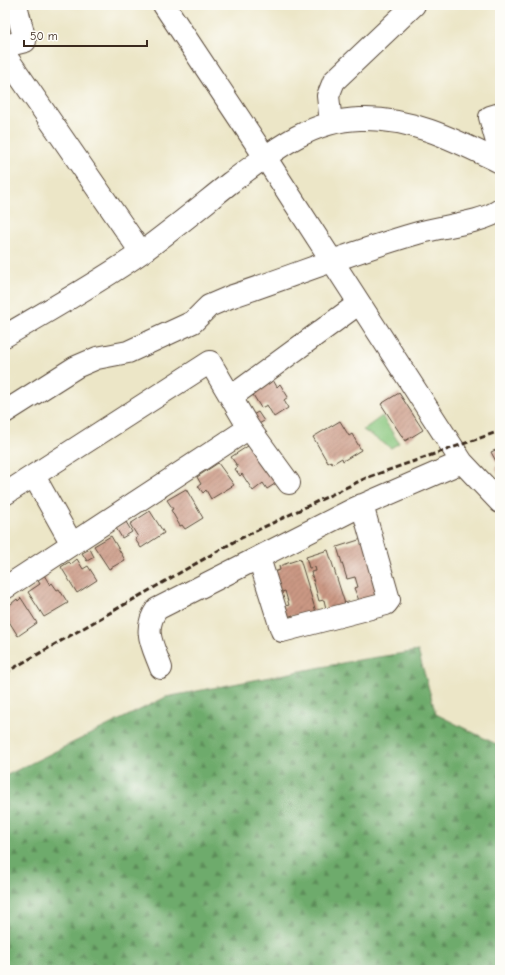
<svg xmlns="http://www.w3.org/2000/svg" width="505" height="975" font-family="'Comic Neue',sans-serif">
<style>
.grass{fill:#88c67d;stroke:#62784e}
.forest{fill:url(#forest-firs);stroke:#546a45}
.building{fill:url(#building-hatch)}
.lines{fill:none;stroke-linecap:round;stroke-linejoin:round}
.minor-casing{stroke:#564637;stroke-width:24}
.minor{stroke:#fff;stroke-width:22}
.rail{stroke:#3b2a1e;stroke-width:3;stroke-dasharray:6 3;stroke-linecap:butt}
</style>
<defs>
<pattern id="forest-firs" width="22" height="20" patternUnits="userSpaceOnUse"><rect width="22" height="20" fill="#6eab6c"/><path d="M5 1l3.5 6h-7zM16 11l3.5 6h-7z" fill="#5c8b58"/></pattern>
<pattern id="building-hatch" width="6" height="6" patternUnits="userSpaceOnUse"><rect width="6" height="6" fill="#cb9884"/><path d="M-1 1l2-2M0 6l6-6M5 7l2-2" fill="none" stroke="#a67c6b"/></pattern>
</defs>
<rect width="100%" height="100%" fill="#fdfcf7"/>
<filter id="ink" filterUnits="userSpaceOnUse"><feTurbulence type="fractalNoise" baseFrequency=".025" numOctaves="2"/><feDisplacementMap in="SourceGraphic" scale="8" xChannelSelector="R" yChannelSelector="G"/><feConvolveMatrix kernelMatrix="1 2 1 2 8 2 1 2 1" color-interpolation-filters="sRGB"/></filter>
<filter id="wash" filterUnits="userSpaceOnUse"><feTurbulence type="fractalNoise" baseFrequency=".012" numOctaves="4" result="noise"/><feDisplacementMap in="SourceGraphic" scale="16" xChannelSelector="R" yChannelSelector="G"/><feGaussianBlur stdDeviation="0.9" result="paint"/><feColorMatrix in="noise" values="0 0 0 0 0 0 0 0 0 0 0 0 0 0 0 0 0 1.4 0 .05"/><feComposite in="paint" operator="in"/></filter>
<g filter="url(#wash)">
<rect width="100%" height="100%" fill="#ece6c7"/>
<path class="grass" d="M382 416 399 443 391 448 363 430Z"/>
<path class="forest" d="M418 651 436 714 500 746V970H5V776L166 697 358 660Z"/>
<g id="blocks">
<path class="building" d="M273 380 277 387 280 384 288 397 284 400 288 408 274 417 267 405 261 408 252 393Z
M399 393 423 430 405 441 381 404Z
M258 412 264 421 257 425 251 416Z
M340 421 349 436 352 434 361 450 343 461 342 458 332 464 331 461 328 463 313 437Z
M251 444 278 482 267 489 263 483 253 491 242 474 240 476 235 469 238 467 231 457Z
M500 448V478L495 467 498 465 491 452Z
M218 463 234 485 211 499 206 490 203 493 198 486 201 484 197 477Z
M186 489 203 518 185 529 182 525 180 526 171 510 173 509 167 500Z
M150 511 164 533 141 548 135 539 138 537 130 524Z
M126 522 132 532 122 538 116 528Z
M111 536 125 560 109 569 94 546Z
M365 538 383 595 360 603 354 588 358 587 355 577 347 579 337 547Z
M90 549 94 557 87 561 82 553Z
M328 550 346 607 327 613 324 600 319 601 311 572 316 571 315 567 309 568 306 557Z
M77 559 83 569 88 566 97 580 77 593 61 567 69 562 71 564Z
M300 559 316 612 294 620 293 615 285 618 282 607 289 605 285 591 276 594 270 573 280 570 279 566Z
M44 575 50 585 52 583 57 590 59 589 68 603 44 617 28 592 40 584 37 579Z
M21 598 37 623 18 636 5 615V609L17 599 18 601Z"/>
</g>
</g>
<g filter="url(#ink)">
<use href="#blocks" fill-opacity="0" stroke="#564637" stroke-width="1"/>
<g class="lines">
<defs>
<path id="minor" d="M164 5 265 157 462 462 500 502
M5 46 25 41 16 5
M5 55 141 252
M500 114 490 117 500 153
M331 123 328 96 334 81 414 5
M5 336C51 309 98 283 142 252 172 230 201 206 230 183 269 154 309 120 360 119 411 117 455 140 500 162
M231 397 358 304
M5 412 76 367 97 358 128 352 193 322 209 306 230 297C293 276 354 251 418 233 441 226 482 223 500 210
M34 476 72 544
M5 494 210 362 249 428 289 483
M259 558 282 631 386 604 389 600 362 505
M5 588 249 428
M161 668C153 646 142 630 157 609L356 508 462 462"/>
</defs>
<use href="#minor" class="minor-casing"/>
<use href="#minor" class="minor"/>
<path class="rail" d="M5 673 237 540 366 478 500 431"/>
</g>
</g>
<rect width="505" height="975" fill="none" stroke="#fdfcf7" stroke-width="20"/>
<path d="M24 40v6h123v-6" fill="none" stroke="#3b2a1e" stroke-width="2"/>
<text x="30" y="40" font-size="12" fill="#3b2a1e" stroke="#fdfcf7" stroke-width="3" paint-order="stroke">50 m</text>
</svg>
